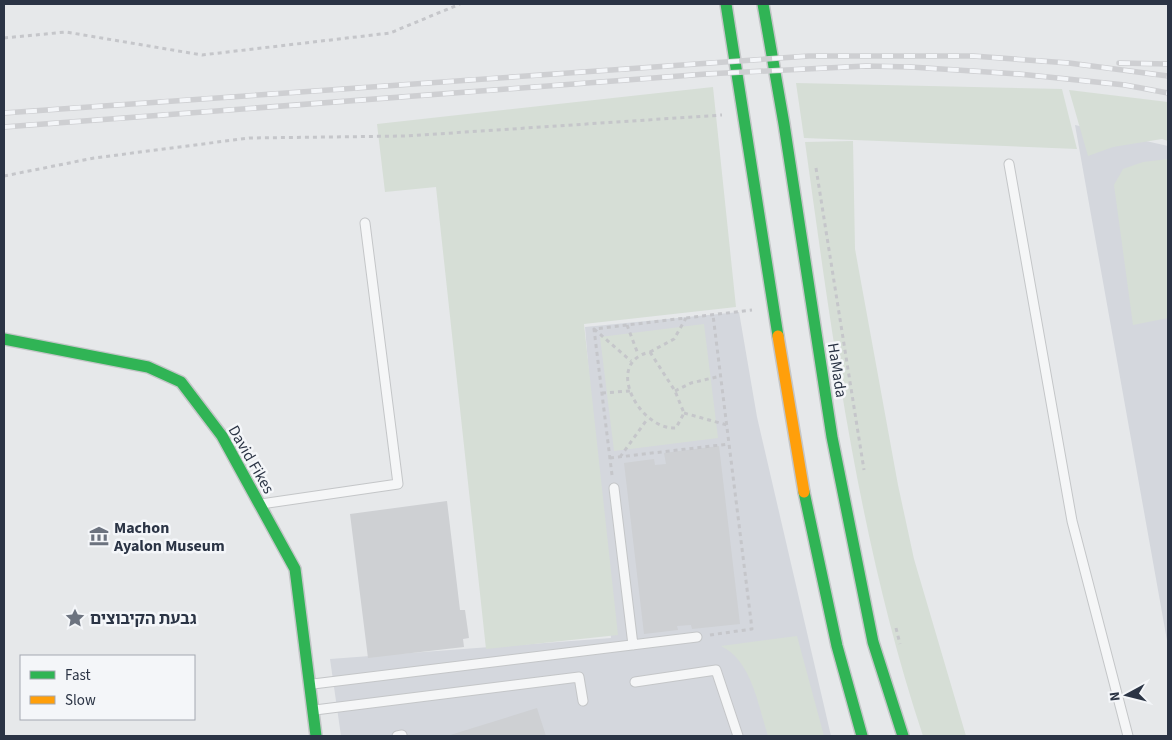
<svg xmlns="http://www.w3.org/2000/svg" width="1172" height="740" font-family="'Source Sans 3','Noto Sans Hebrew',sans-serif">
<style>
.built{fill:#d4d7dd}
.green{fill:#d6ded6}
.building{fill:#ced0d3}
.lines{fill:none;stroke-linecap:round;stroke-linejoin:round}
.lane-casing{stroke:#c4c6c8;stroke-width:11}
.fast-casing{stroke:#c4c6c8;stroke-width:14}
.slow-casing{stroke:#c4c6c8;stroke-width:14}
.path{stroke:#c5c6ca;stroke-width:3;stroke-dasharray:4 4;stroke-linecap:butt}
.lane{stroke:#f5f6f7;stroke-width:9}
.fast{stroke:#30b455;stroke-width:11}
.slow{stroke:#ff9f0a;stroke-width:11}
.rail-casing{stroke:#cecfd2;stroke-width:5.5}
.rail{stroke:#f4f6f9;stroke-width:4;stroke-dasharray:11;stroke-linecap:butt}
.labels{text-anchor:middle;stroke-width:5;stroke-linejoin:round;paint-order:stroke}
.street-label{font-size:16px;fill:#2b3445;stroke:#f4f6f9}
.poi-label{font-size:16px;font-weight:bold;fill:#2b3445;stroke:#f4f6f9;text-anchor:start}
</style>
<rect width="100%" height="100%" fill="#e6e8ea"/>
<path class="built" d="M1075 125 1168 146V646Z
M739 312 757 417 831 736H341L330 659 611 638 585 327Z"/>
<path class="green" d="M796 83 1062 89 1077 149 804 138Z
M713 87 736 307 584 324 618 635 486 649 436 187 385 192 377 124Z
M1069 90 1168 102V141L1162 139 1113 147 1088 156Z
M853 141 855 249 898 485 914 559 966 736H923C859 543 833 343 805 142Z
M1168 159V318L1133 325 1114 185 1123 169 1143 162Z
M704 324 718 438 614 451 600 337Z
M797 636 824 736H768C758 705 752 661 721 646Z"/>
<path class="building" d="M719 446 740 624 692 629 691 625 677 626 678 630 644 634 624 463 654 459 655 465 666 464 664 453Z
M447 501 460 610H465L469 638 463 639 464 647 368 658 350 514Z
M537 708 546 736H447Z"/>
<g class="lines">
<defs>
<path id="lane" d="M1009 164 1072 521 1128 736
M614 488 633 645
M261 504 398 484 365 223
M635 682 716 670 738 736
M313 684 697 637
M315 710 579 677 583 701
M397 736 402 735"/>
<path id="fast" d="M726 4 778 336
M763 4 784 124 832 437 873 642 903 736
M4 339 148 367 181 382 222 436 295 569 316 736
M804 492 837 646 862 736"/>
<path id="slow" d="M778 336 804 492"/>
</defs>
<use href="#lane" class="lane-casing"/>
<use href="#fast" class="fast-casing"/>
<use href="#slow" class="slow-casing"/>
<path class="path" d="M4 38 66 32 202 55 390 33 460 4
M816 168 864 470
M4 176 94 158 249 138 406 136 722 115
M627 325 638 354
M594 329 631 361
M650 352 675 391 684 413 676 428C639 430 603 362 650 352Z
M650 352 674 339 686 318
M675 391 691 383 721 376
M602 393 630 391
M684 413 727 425
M620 457 648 418
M610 458 729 444
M612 475 594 329 752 310
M896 628 900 644
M710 635 752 629 713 315"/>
<use href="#lane" class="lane"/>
<use href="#fast" class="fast"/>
<use href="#slow" class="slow"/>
<defs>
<path id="rail" d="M1119 63 1168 64
M4 113 809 56H973L1069 63 1168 76
M4 127 706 74 866 66 911 67 1019 74 1125 85 1168 93"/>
</defs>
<use href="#rail" class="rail-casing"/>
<use href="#rail" class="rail"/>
</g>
<defs>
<symbol id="museum-bare" viewBox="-9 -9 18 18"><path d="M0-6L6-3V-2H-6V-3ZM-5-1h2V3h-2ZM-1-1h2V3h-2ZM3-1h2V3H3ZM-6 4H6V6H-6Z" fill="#6c737f" stroke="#f4f6f9" stroke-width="2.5" paint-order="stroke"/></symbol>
<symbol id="sight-bare" viewBox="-9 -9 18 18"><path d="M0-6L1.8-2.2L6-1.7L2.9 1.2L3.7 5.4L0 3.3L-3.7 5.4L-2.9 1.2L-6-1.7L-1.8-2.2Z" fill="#6c737f" stroke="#f4f6f9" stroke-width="2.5" paint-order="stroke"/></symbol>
</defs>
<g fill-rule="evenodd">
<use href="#museum-bare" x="85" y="522" width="28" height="28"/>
<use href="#sight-bare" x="61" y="604" width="28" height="28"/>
</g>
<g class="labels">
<g class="street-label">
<text transform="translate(838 370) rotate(81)" y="6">HaMada</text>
<text transform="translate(252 459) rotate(60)" y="6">David Fikes</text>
</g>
<g class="poi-label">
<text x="114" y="533">Machon<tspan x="114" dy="18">Ayalon Museum</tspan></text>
<text x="90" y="624">גבעת הקיבוצים</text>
</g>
</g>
<rect width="1172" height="740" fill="none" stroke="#2b3445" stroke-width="10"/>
<rect x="20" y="655" width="175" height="65" fill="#f4f6f9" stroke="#a4a8b1"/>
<rect x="30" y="671" width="25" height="8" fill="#30b455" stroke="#a4a8b1"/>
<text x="65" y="680" font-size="15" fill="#2b3445">Fast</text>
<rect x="30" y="696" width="25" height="8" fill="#ff9f0a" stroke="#a4a8b1"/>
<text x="65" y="705" font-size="15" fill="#2b3445">Slow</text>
<g transform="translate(1127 695) rotate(263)" stroke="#f4f6f9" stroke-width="4" paint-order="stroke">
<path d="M0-4L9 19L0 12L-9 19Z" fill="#2b3445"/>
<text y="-8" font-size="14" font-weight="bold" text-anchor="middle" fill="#2b3445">N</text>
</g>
</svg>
